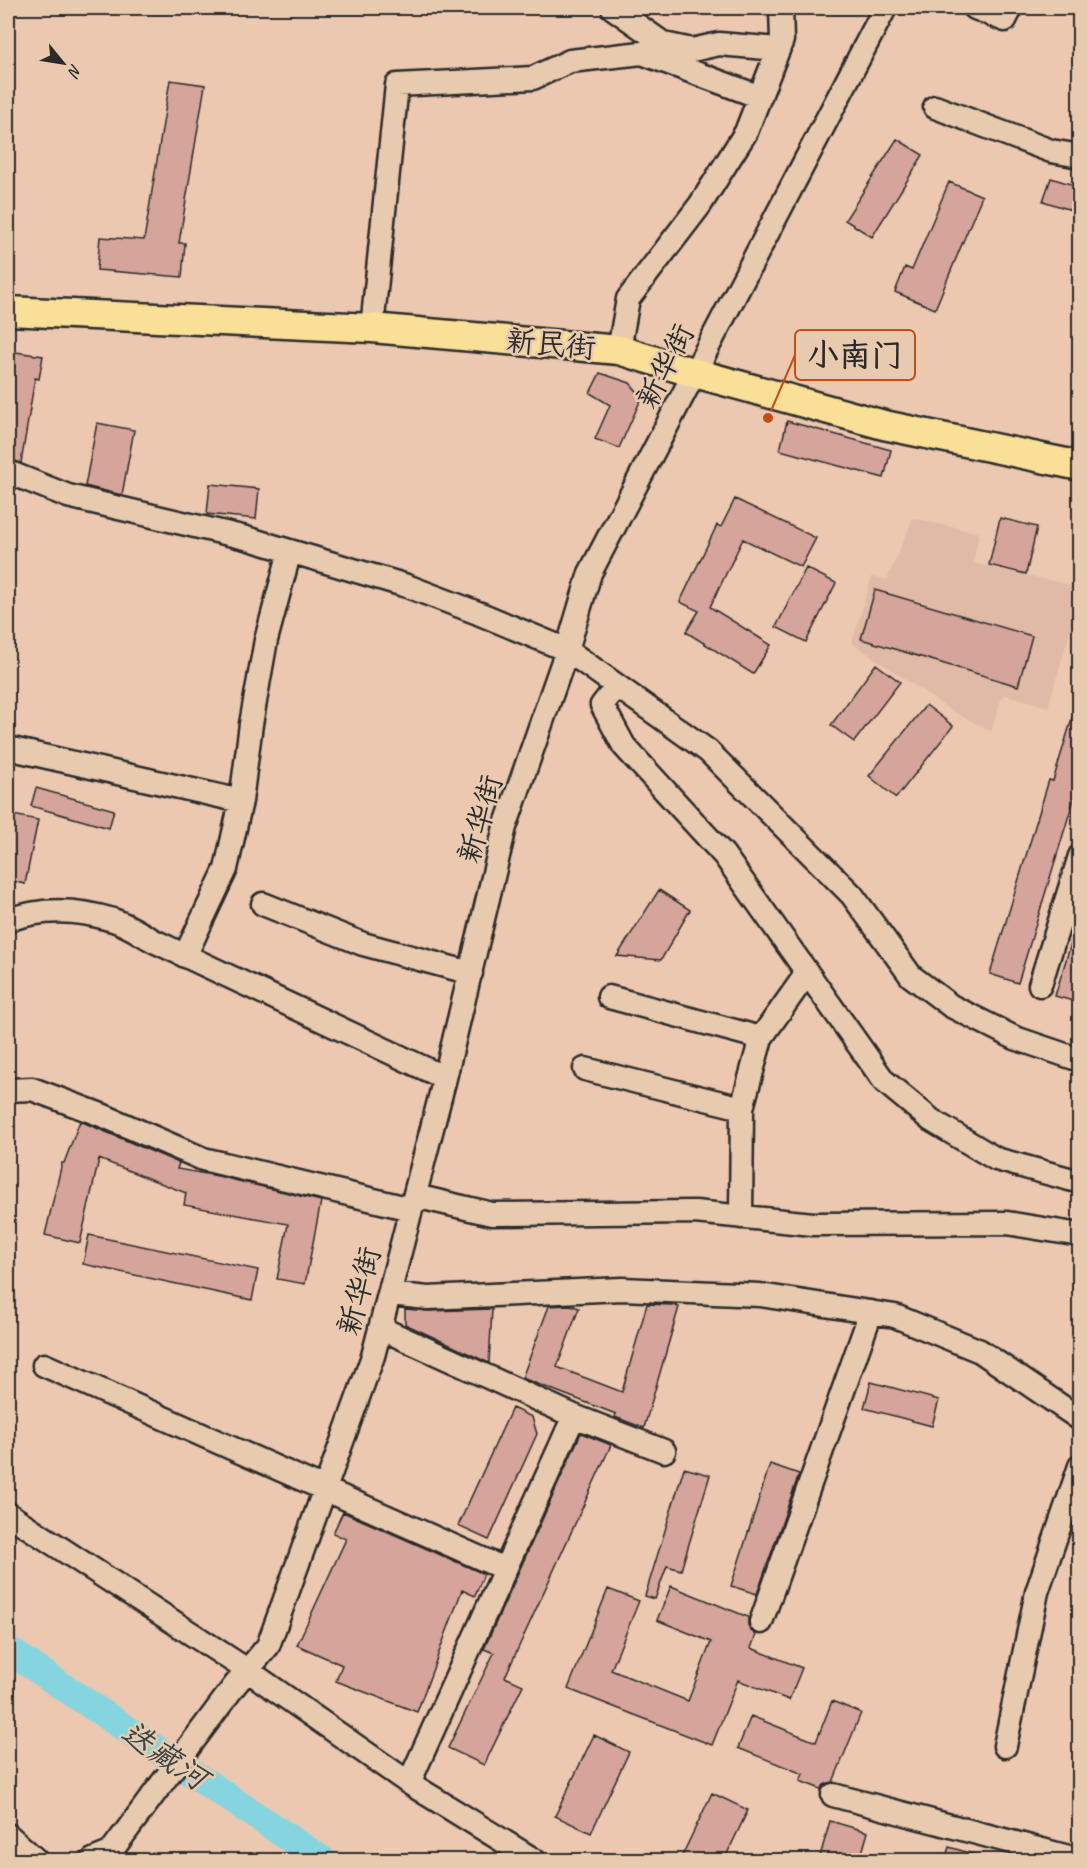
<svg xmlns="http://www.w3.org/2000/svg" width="1087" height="1868" font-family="Caveat,'LXGW WenKai TC',sans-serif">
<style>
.built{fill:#e0baa6}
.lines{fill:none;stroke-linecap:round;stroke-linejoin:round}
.river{stroke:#85d5e0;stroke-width:28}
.building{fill:#d5a49a;stroke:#2b2b2b;stroke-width:1.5}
.minor-casing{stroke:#2b2b2b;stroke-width:27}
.major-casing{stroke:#2b2b2b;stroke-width:33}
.minor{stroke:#e8cbaf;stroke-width:22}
.major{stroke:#fadf96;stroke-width:28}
.labels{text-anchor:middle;stroke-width:5;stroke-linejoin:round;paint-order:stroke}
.street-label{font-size:30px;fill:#2b2b2b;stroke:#e8cbaf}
.water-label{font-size:32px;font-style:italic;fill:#384446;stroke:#e8cbaf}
.leader{fill:none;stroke:#c25012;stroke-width:2}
.callout-dot{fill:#c25012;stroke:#e8cbaf;stroke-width:2}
.callout{fill:#e8cbaf;stroke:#c25012;stroke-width:2}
.callout-label{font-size:32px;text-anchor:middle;font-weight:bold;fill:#2b2b2b}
</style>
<rect width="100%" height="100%" fill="#ebc8af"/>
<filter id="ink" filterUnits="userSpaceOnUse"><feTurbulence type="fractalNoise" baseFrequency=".0167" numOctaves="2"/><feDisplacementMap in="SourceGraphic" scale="12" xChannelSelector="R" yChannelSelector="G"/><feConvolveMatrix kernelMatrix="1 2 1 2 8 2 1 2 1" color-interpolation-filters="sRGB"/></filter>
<g filter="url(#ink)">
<path class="built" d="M913 518 979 533 973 563 1079 587V601L1048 707 1003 694 991 731 950 710 852 643 872 576 887 580Z"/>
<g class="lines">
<path class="river" d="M8 1650 322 1860"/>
</g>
<path class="building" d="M170 80 205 85 179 243H185L182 277 97 270 100 237 144 240Z
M897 139 923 155 872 237 845 220Z
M1051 178 1080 187V213L1043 201Z
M949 182 982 196 935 309 895 292 905 267 912 270Z
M8 351 43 356 39 379 35 378 21 463 8 459Z
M600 373 630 383 642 397 619 448 595 439 610 405 590 393Z
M787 421 891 450 884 478 780 450Z
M97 423 134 430 122 495 85 486Z
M210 484 259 489 256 519 207 514Z
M735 499 816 538 801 567 743 539 710 607 771 645 753 674 686 632 699 611 680 602 717 525 721 527Z
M1000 518 1037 527 1026 574 989 565Z
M806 568 836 583 806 642 776 627Z
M875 590 1032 636 1018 686 861 639Z
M876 664 900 682 854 742 831 725Z
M926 705 953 726 896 798 869 776Z
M1076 705H1080V779L1018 983 990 974 1049 780 1053 781Z
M36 788 114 810 109 828 31 806Z
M8 814 38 820 25 884 8 880Z
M659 890 690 910 661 960 617 956Z
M1076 927H1080V1003L1055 996Z
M80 1121 179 1163 177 1169 218 1176 321 1201 305 1284 277 1279 288 1224 184 1205 186 1193 99 1159 80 1243 45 1235 62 1163H64Z
M89 1235 258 1270 252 1300 83 1264Z
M647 1304 671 1305 679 1307 644 1428 615 1417 616 1414 522 1378 549 1306 570 1305 579 1308 557 1367 622 1392Z
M405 1309 429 1311 492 1309 489 1363 405 1324Z
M871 1382 939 1400 932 1426 864 1408Z
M512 1408 532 1417 537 1434 489 1540 458 1526Z
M581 1433 611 1445 505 1677 523 1685 484 1765 448 1748 494 1653 484 1649Z
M770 1464 799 1474 757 1594 731 1586Z
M684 1468 710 1475 681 1570 667 1566 655 1599 645 1596Z
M343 1512 484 1574 475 1596 462 1590 417 1712 336 1681 342 1665 297 1645 346 1539 333 1533Z
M671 1586 748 1617V1625L751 1631 756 1635 751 1648 802 1668 789 1700 738 1680 712 1745 568 1689 608 1589 639 1601 611 1670 688 1701 711 1642 657 1620Z
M832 1701 861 1713 833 1782 824 1785 821 1789 800 1781 803 1774 738 1748 751 1716 816 1742Z
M594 1735 629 1752 591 1833 555 1816Z
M712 1793 748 1810 724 1860H680Z
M830 1821 868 1832 860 1860H819Z
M949 1847 983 1857V1860H945Z"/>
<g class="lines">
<defs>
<path id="minor" d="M613 8 664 44 692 50 719 44 778 49
M975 8 1005 20 1011 8
M935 107 1051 151 1080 156
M372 328 397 85 533 78 570 61 642 53 760 97
M619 350 628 299 700 205 746 132 782 40 781 8
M8 472 68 496 246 538 407 586 478 613 567 650 708 751 852 895 911 976 951 1006 1015 1038 1080 1060
M617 686 602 705 624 746 724 855 884 1081 931 1120 996 1159 1080 1182
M12 749 241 801
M263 904 363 944 471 973
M8 920C41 908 78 909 113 920 127 924 141 934 154 941L445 1078
M185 956 226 869 241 801 251 724 266 640 290 551
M1040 985 1080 856
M609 997 761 1038 807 973
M585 1069 742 1108 761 1038
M8 1090 32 1089 104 1116 203 1159 411 1209
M415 1196 492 1214 695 1212 813 1224 1007 1223 1080 1235
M741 1217 742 1108
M389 1294 428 1298 622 1289 760 1295 895 1316 980 1351 1080 1419
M380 1328 574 1416 664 1451
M44 1365 505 1569
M8 1514 247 1670 409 1783 534 1860
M761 1622 871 1312
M1005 1746 1037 1592 1080 1466
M409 1783 574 1416
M833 1795 1080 1860
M8 1835 36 1860
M93 1860 110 1853 235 1685 268 1646 373 1356 445 1078 505 827 567 650 590 573 885 8"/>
<path id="major" d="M8 311 372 328 619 350 695 373 884 425 1080 466"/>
</defs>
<use href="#minor" class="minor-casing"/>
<use href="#major" class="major-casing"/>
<use href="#minor" class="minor"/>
<use href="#major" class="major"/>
</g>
</g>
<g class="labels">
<g class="street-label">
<text transform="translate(551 344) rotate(5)" y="10">新民街</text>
<text transform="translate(665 366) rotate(-63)" y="10">新华街</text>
<text transform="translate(480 819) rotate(-74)" y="10">新华街</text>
<text transform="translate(359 1291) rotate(-75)" y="10">新华街</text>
</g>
<g class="water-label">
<text transform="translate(165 1755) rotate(34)" y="11">迭藏河</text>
</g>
</g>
<path class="leader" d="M768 418L795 355"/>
<circle class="callout-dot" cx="768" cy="418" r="6"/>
<rect class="callout" x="795" y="330" width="120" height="50" rx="6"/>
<g class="callout-label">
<text x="855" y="366">小南门</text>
</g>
<rect width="1087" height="1868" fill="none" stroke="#e8cbaf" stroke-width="30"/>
<rect x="15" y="15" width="1057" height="1838" fill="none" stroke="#2b2b2b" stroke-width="2" filter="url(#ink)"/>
<g transform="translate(63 63) rotate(120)" stroke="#e8cbaf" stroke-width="4.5" paint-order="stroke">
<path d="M0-4.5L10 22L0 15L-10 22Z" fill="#2b2b2b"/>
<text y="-9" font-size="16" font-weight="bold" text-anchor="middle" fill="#2b2b2b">N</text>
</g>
</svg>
